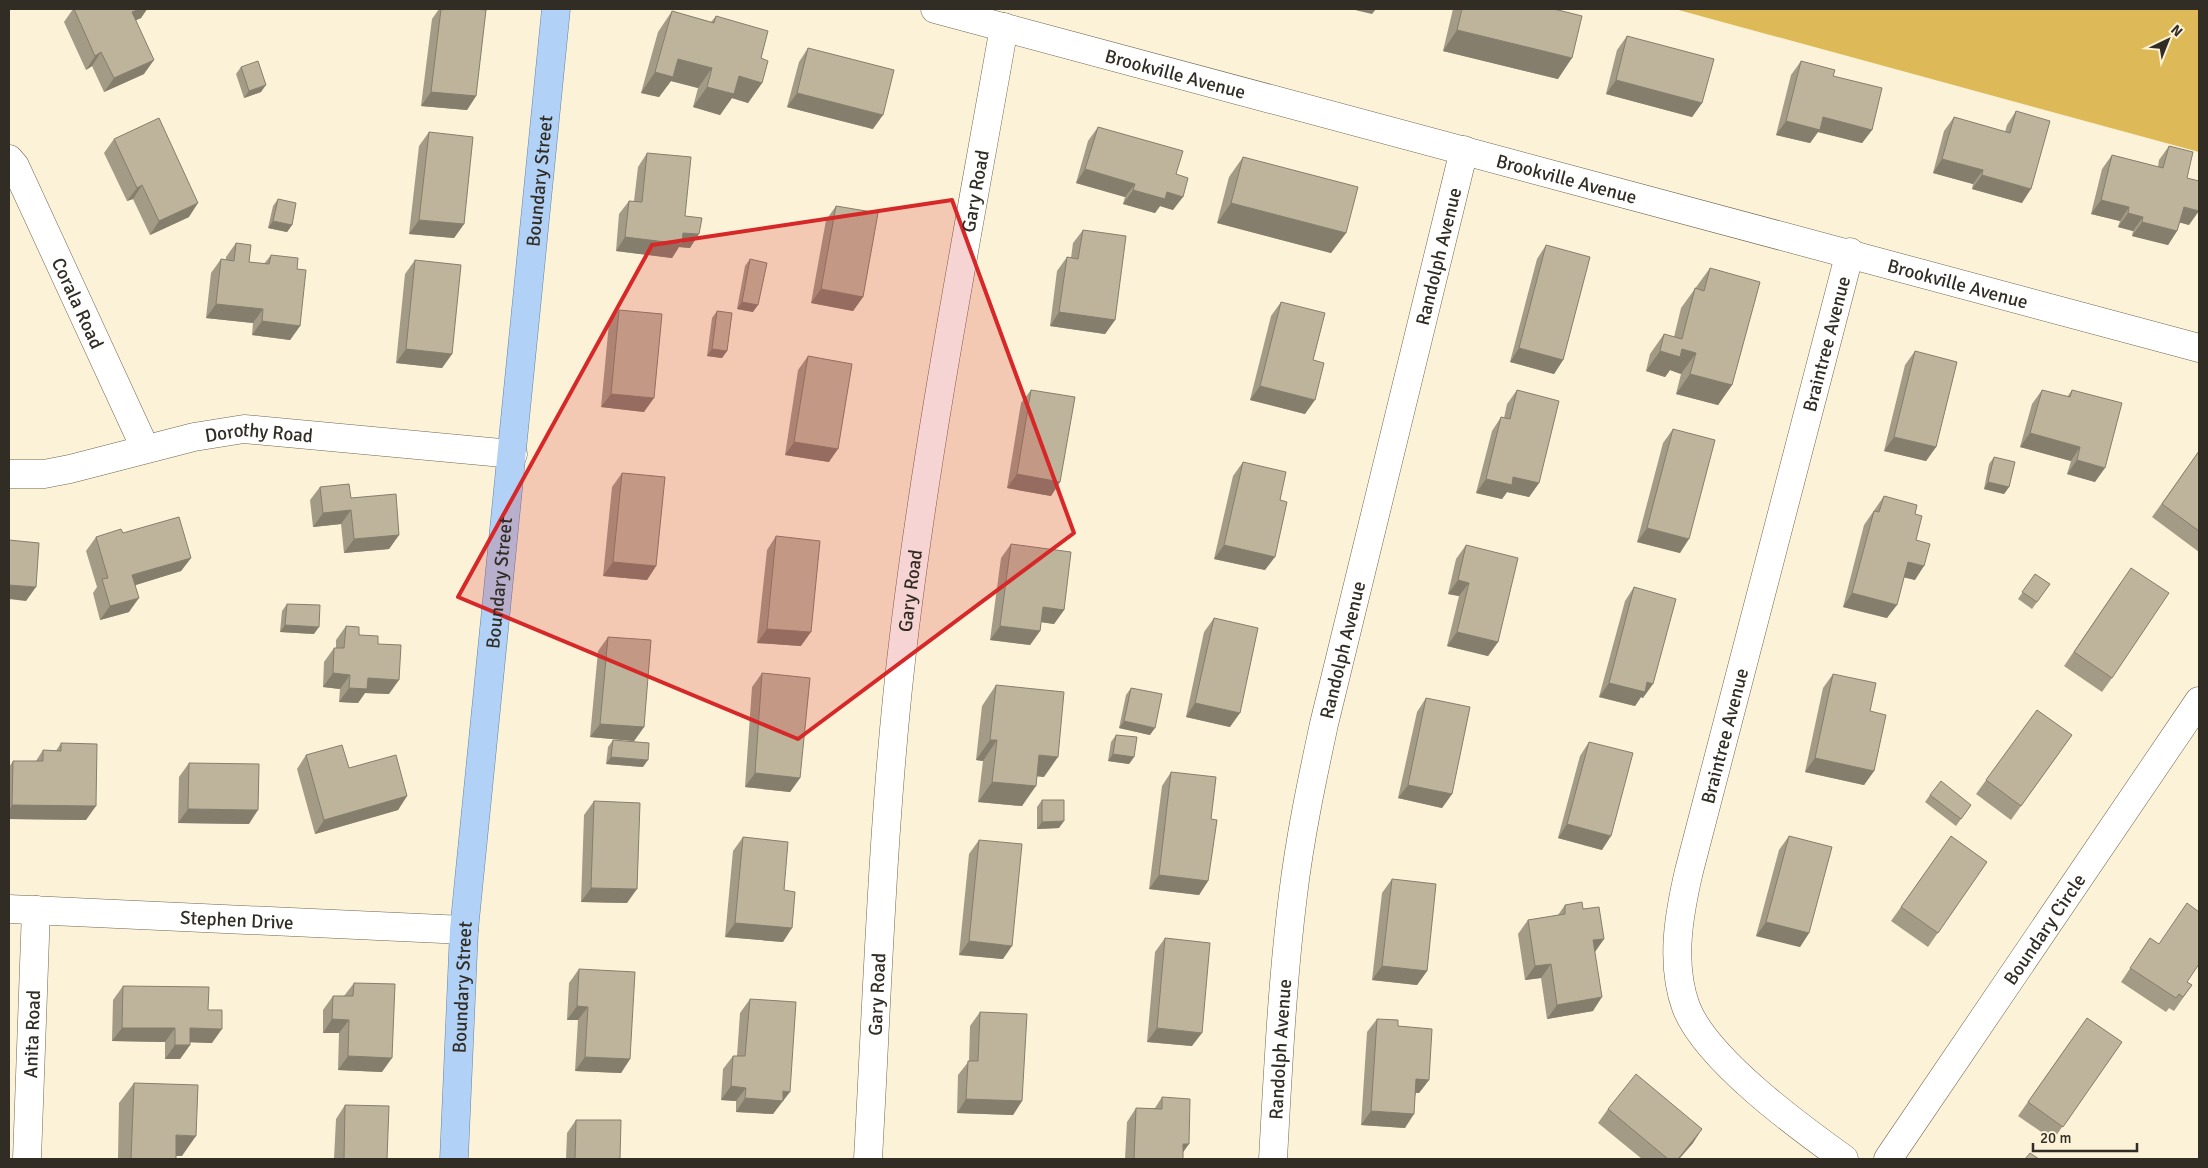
<svg xmlns="http://www.w3.org/2000/svg" width="2208" height="1168" font-family="Signika,sans-serif">
<style>
.forest{fill:#deb958}
.lines{fill:none;stroke-linecap:round;stroke-linejoin:round}
.minor-casing{stroke:#6f6650;stroke-width:29}
.major-casing{stroke:#6284aa;stroke-width:29}
.minor{stroke:#fff;stroke-width:28}
.major{stroke:#b1d1f7;stroke-width:28}
.wall{fill:#a39b86}
.shaded-wall{fill:#857e6d}
.building{fill:#beb49c;stroke:#857e6d}
.marked{fill:#d62828;fill-opacity:0.2;stroke:#d62828;stroke-width:4;stroke-linejoin:round}
.labels{text-anchor:middle;stroke-width:4;stroke-linejoin:round;paint-order:stroke}
.street-label{font-size:19px;fill:#312d24;stroke:#fcf2d8}
</style>
<rect width="100%" height="100%" fill="#fcf2d8"/>
<path class="forest" d="M1675 9H2199V152Z"/>
<g class="lines">
<defs>
<g id="minor">
<path id="s1" d="M935 9 2199 348"/>
<path id="s2" d="M9 159 15 166 145 448"/>
<path id="s3" d="M9 474H44L70 469 194 437 244 429 513 454"/>
<path id="s4" d="M9 909 464 930"/>
<path id="s5" d="M27 1159 36 910"/>
<path id="s6" d="M868 1159C878 982 883 803 905 627 930 426 969 227 1004 27"/>
<path id="s7" d="M1273 1159C1278 1071 1282 983 1293 895 1300 837 1312 780 1324 724L1464 150"/>
<path id="s8" d="M1844 1159C1798 1126 1706 1059 1686 1007 1670 963 1679 914 1689 871L1850 252"/>
<path id="s9" d="M1888 1159 2199 701"/>
</g>
<g id="major">
<path id="s10" d="M454 1159 464 930 556 9"/>
</g>
</defs>
<use href="#minor" class="minor-casing"/>
<use href="#major" class="major-casing"/>
<use href="#minor" class="minor"/>
<use href="#major" class="major"/>
</g>
<path class="wall" d="M73 9H147L141 18 136 20 144 74 104 92 92 66 86 70 64 22Z
M439 9H476V96L467 110 421 106 432 19Z
M1453 9H1554L1558 79 1443 51Z
M672 11 711 22 716 16 761 58 762 83 748 103 732 98 720 115 693 107 698 88 671 81 659 97 641 93 658 32Z
M1627 36 1702 103 1692 117 1606 94 1617 50Z
M808 48 873 129 787 107 799 62Z
M1801 61 1833 76 1872 130 1862 143 1818 132 1810 143 1776 135 1791 75Z
M241 67 261 92 244 98 236 74Z
M2016 111 2022 203 1972 189 1973 184 1933 173 1944 131 1954 117 2005 132 2007 125Z
M1098 127 1176 174 1173 210 1160 206 1155 213 1123 204 1125 197 1076 183 1088 141Z
M429 132 464 224 454 238 409 234 419 146Z
M114 139 189 217 150 235 133 199 127 201 104 153Z
M2169 146 2187 178 2189 225 2180 222 2177 231 2168 245 2132 236 2133 231 2118 227 2120 221 2091 214 2102 169 2112 155 2158 167 2159 160Z
M647 153 685 216 690 248 679 247 672 258 616 251 619 214 629 201H634L638 167Z
M1243 157 1346 233 1331 253 1217 223 1229 177Z
M278 199 292 225 287 232 268 228 273 206Z
M836 206 863 297 853 311 811 303 826 220Z
M1083 230 1115 320 1105 334 1050 326 1057 271 1067 257 1071 258 1073 243Z
M236 243 249 262 264 264 271 255 297 269 300 326 290 340 252 335 253 323 206 318 211 273 221 259 226 260V257Z
M1546 245 1563 360 1554 374 1510 362 1537 259Z
M750 259 753 312 737 309 745 266Z
M415 260 452 354 442 368 396 363 405 274Z
M1710 268 1732 385 1718 405 1676 394 1681 374 1670 370 1665 377 1646 371 1650 354 1664 334 1674 337 1681 308Z
M1281 302 1313 360 1305 414 1250 400 1271 316Z
M619 310 644 412 601 407 609 323Z
M717 311 727 351 722 358 707 356 712 318Z
M1915 351 1936 447 1926 461 1884 451 1905 365Z
M808 356 829 462 785 455 798 370Z
M1031 390 1060 482 1051 496 1007 488 1021 403Z
M1517 390 1539 483 1529 497 1507 492 1502 499 1476 493 1492 431 1501 417 1504 418 1507 404Z
M2042 390 2067 397 2072 390 2095 482 2067 474 2071 461 2020 447 2032 404Z
M1673 429 1680 553 1637 542 1663 443Z
M2199 451V552L2152 517Z
M1994 457 2009 487 2004 494 1984 489 1989 464Z
M1243 462 1280 500 1265 570 1214 559 1233 476Z
M622 473 656 566 647 580 603 576 612 487Z
M320 487 351 498 399 535 389 549 344 553 341 524 313 527 310 500Z
M1884 496 1915 514 1916 540 1915 580 1904 577 1887 618 1843 607 1864 525Z
M123 533 191 558 181 571 135 585 129 612 100 620 93 593 97 587 86 551 96 537Z
M776 536 801 646 757 643 767 550Z
M1011 544 1064 610 1054 624 1041 622 1040 631 1030 645 990 640 1001 558Z
M1466 545 1498 642 1488 656 1447 646 1459 596 1448 594 1456 559Z
M2035 574 2050 584 2032 609 2018 599Z
M2121 582 2112 678 2102 692 2064 666Z
M1634 587 1643 698 1641 697 1635 706 1599 697 1625 601Z
M287 604 314 634 280 632 282 611Z
M1214 618 1230 727 1186 717 1204 632Z
M346 626 359 635 378 644 389 694 365 693 358 703 339 702 340 689 323 687 324 662 334 648H336V640Z
M608 637 644 727 634 741 590 737 598 651Z
M762 673 800 778 790 792 745 787 752 687Z
M1833 674 1874 771 1864 785 1805 772 1823 688Z
M996 685 1044 777 1037 776 1022 806 978 802 983 761 976 760 982 706Z
M1131 688 1150 735 1119 728 1126 695Z
M1426 698 1452 794 1442 808 1398 798 1417 712Z
M2037 710 2072 735 2011 820 1976 794Z
M1116 735 1134 757 1129 764 1108 761 1111 742Z
M613 740 643 767 606 764 608 747Z
M1589 742 1602 850 1558 838 1580 756Z
M61 743 86 820 9 819V767L13 761H36L43 750 56 751Z
M306 755 407 796 398 810 315 834 297 769Z
M189 763 249 824 178 823 179 777Z
M1171 772 1211 819 1208 881 1199 895 1149 889 1162 786Z
M1930 795 1971 805 1956 826 1925 802Z
M1042 800 1059 828 1037 829V807Z
M594 801 627 903 581 902 584 815Z
M1789 836 1809 933 1800 947 1756 936 1779 850Z
M1951 836 1987 862 1928 947 1891 921Z
M743 837 784 890 783 942 725 937 733 851Z
M979 840 1003 959 959 955 969 854Z
M1392 879 1427 971 1417 985 1372 980 1382 893Z
M1565 905 1583 909 1604 939 1595 952 1593 1011 1547 1019 1541 978 1525 980 1518 934 1528 920 1558 915Z
M1165 938 1192 1046 1147 1042 1155 952Z
M2150 938 2187 982 2192 985 2174 1011 2169 1008 2166 1012 2121 982Z
M579 969 630 1059 621 1073 575 1071 578 1020H567L569 983Z
M354 983 382 1072 338 1070 339 1033H323V1010L333 996H344Z
M123 986 208 1010 212 1043 190 1042V1045L180 1059H165V1042L112 1041 113 1000Z
M750 999 780 1105H779L773 1114 736 1112V1101L721 1100 723 1069 733 1056H737L740 1013Z
M980 1012 1022 1101 1013 1115 957 1113 958 1075 969 1061 970 1026Z
M2087 1018 2122 1042 2053 1140 2018 1116Z
M1377 1019 1398 1026 1429 1080 1419 1093H1416L1405 1128 1361 1125 1367 1032Z
M134 1083 182 1156H176V1159H118L119 1103Z
M1162 1097 1183 1152V1159H1125L1127 1122 1136 1108H1155Z
M345 1105 387 1159H334L336 1119Z
M1608 1109 1693 1143 1679 1159H1642L1598 1123Z
M576 1120 620 1159H566L567 1133Z"/>
<path class="shaded-wall" d="M140 9H147L141 18 123 26 132 12Z
M1351 9H1376L1372 14Z
M1457 30 1572 58 1558 79 1443 51Z
M101 52 92 66 86 70 95 56Z
M678 59 712 68 698 88 671 81 659 97 641 93 655 72Z
M154 60 144 74 104 92 114 78Z
M739 76 762 83 748 103 732 98 720 115 693 107 707 87Z
M1616 80 1702 103 1692 117 1606 94Z
M266 85 261 92 244 98 249 91Z
M431 92 476 96 467 110 421 106Z
M797 93 883 115 873 129 787 107Z
M1823 117 1872 130 1862 143 1818 132 1810 143 1776 135 1786 121Z
M1942 159 1983 170 1973 184 1933 173Z
M1085 169 1135 184 1125 197 1076 183Z
M1982 175 2031 189 2022 203 1972 189Z
M142 185 133 199 127 201 137 188Z
M1133 190 1167 192 1183 197 1173 210 1160 206 1155 213 1123 204Z
M2101 200 2129 207 2120 221 2091 214Z
M198 203 189 217 150 235 159 221Z
M1231 203 1346 233 1331 253 1217 223Z
M2184 207 2199 211 2189 225 2174 221Z
M2128 213 2143 217 2133 231 2118 227Z
M419 220 464 224 454 238 409 234Z
M273 221 292 225 287 232 268 228Z
M2142 222 2177 231 2168 245 2132 236Z
M683 233 699 234 690 248 679 247 672 258 616 251 625 237Z
M821 289 863 297 853 311 811 303Z
M742 302 758 305 753 312 737 309Z
M216 304 263 309 253 323 206 318Z
M1059 312 1115 320 1105 334 1050 326Z
M262 321 300 326 290 340 252 335Z
M1519 348 1563 360 1554 374 1510 362Z
M406 349 452 354 442 368 396 363Z
M712 349 727 351 722 358 707 356Z
M1682 349 1696 353 1681 374 1670 370 1665 377 1646 371 1660 351Z
M1690 374 1732 385 1718 405 1676 394Z
M1260 386 1315 400 1305 414 1250 400Z
M611 394 654 398 644 412 601 407Z
M2030 433 2080 447 2071 461 2020 447Z
M1894 437 1936 447 1926 461 1884 451Z
M794 442 838 449 829 462 785 455Z
M2077 460 2105 468 2095 482 2067 474Z
M1017 474 1060 482 1051 496 1007 488Z
M1513 477 1539 483 1529 497 1507 492 1502 499 1476 493 1486 479Z
M1988 482 2009 487 2004 494 1984 489Z
M351 510 341 524 313 527 323 513Z
M1647 528 1689 539 1680 553 1637 542Z
M399 535 389 549 344 553 354 539Z
M1224 545 1275 557 1265 570 1214 559Z
M191 558 181 571 123 589 132 575Z
M613 562 656 566 647 580 603 576Z
M1908 562 1924 566 1915 580 1898 576Z
M1458 580 1469 583 1459 596 1448 594Z
M9 585 36 587 26 601 9 599Z
M1852 593 1897 605 1887 618 1843 607Z
M139 598 129 612 100 620 110 606Z
M1043 607 1064 610 1054 624 1033 621Z
M285 625 319 627 314 634 280 632Z
M1000 626 1040 631 1030 645 990 640Z
M767 629 811 632 801 646 757 643Z
M1457 632 1498 642 1488 656 1447 646Z
M333 673 350 675 340 689 323 687Z
M368 678 399 680 389 694 365 693 358 703 339 702 349 688Z
M1647 682 1653 684 1643 698 1641 697 1635 706 1599 697 1609 683Z
M1195 703 1240 713 1230 727 1186 717Z
M1124 721 1155 728 1150 735 1119 728Z
M600 724 644 727 634 741 590 737Z
M990 740H997L983 761 976 760Z
M1113 754 1134 757 1129 764 1108 761Z
M1039 755 1058 757 1044 777 1025 775Z
M611 757 648 760 643 767 606 764Z
M1815 758 1874 771 1864 785 1805 772Z
M755 773 800 778 790 792 745 787Z
M992 782 1036 786 1022 806 978 802Z
M1408 785 1452 794 1442 808 1398 798Z
M407 796 398 810 315 834 324 820Z
M12 805 96 806 86 820 9 819V810Z
M188 809 258 810 249 824 178 823Z
M1064 821 1059 828 1037 829 1042 822Z
M1567 824 1611 836 1602 850 1558 838Z
M1159 875 1208 881 1199 895 1149 889Z
M591 888 637 889 627 903 581 902Z
M1766 922 1809 933 1800 947 1756 936Z
M735 923 792 928 783 942 725 937Z
M1604 939 1594 953 1593 940Z
M969 941 1012 946 1003 959 959 955Z
M1551 964 1541 978 1525 980 1535 966Z
M1382 966 1427 971 1417 985 1372 980Z
M1602 997 1593 1011 1547 1019 1557 1005Z
M577 1006 588 1007 578 1020H567Z
M332 1019 349 1020 339 1033H323Z
M122 1028H175L165 1042 112 1041Z
M190 1028 222 1029 212 1043 181 1042Z
M1157 1028 1202 1033 1192 1046 1147 1042Z
M175 1045H190L180 1059H165Z
M348 1056 392 1058 382 1072 338 1070Z
M585 1057 630 1059 621 1073 575 1071Z
M1416 1079 1429 1080 1419 1093H1407Z
M731 1086 746 1088 736 1101 721 1100Z
M783 1091 790 1092 773 1114 736 1112 745 1098Z
M966 1099 1022 1101 1013 1115 957 1113Z
M1371 1111 1414 1114 1405 1128 1361 1125Z
M1702 1129 1693 1143 1679 1159H1678Z
M176 1135 196 1136 182 1156H162Z
M1183 1144H1189L1179 1158Z"/>
<path class="building" d="M74 9H140L132 12 154 60 114 78 101 52 95 56Z
M441 9H476L486 10 476 96 431 92Z
M1462 9H1554L1582 16 1572 58 1457 30Z
M672 11 714 23 716 16 768 31 761 58 768 61 762 83 739 76 734 94 707 87 712 68 678 59 673 77 655 72Z
M1627 36 1714 59 1702 103 1616 80Z
M808 48 894 70 883 115 797 93Z
M258 61 266 85 249 91 241 67Z
M1801 61 1835 70 1833 76 1882 88 1872 130 1823 117 1820 130 1786 121Z
M2016 111 2050 121 2031 189 1982 175 1983 170 1942 159 1954 117 2010 133Z
M159 118 198 203 159 221 142 185 137 188 114 139Z
M1098 127 1183 151 1176 174 1188 178 1183 197 1167 192 1165 199 1133 190 1135 184 1085 169Z
M429 132 473 137 464 224 419 220Z
M2169 146 2193 152 2187 178 2199 181V211L2184 207 2177 231 2142 222 2143 217 2128 213 2129 207 2101 200 2112 155 2163 168Z
M647 153 691 157 685 216 702 218 699 234 683 233 682 244 625 237 629 201 642 202Z
M1243 157 1358 187 1346 233 1231 203Z
M278 199 296 203 292 225 273 221Z
M836 206 878 213 863 297 821 289Z
M1083 230 1126 236 1115 320 1059 312 1067 257 1078 259Z
M236 243 251 245 249 262 269 264 271 255 298 258 297 269 306 270 300 326 262 321 263 309 216 304 221 259 234 261Z
M1546 245 1590 257 1563 360 1519 348Z
M750 259 767 263 758 305 742 302Z
M415 260 461 265 452 354 406 349Z
M1710 268 1760 282 1732 385 1690 374 1696 353 1682 349 1680 357 1660 351 1664 334 1682 339 1695 288 1704 291Z
M1281 302 1325 313 1313 360 1324 363 1315 400 1260 386Z
M619 310 662 314 654 398 611 394Z
M717 311 732 313 727 351 712 349Z
M1915 351 1957 362 1936 447 1894 437Z
M808 356 852 364 838 449 794 442Z
M1031 390 1075 397 1060 482 1017 474Z
M1517 390 1559 401 1539 483 1513 477 1512 485 1486 479 1501 417 1510 419Z
M2042 390 2070 397 2072 390 2122 403 2105 468 2077 460 2080 447 2030 433Z
M1673 429 1715 440 1689 539 1647 528Z
M2199 451V531L2162 504Z
M1994 457 2015 462 2009 487 1988 482Z
M1243 462 1286 472 1280 500 1287 502 1275 557 1224 545Z
M622 473 665 477 656 566 613 562Z
M349 484 351 498 396 494 399 535 354 539 351 510 323 513 320 487Z
M1884 496 1917 505 1915 514 1922 516 1916 540 1930 544 1924 566 1908 562 1897 605 1852 593 1874 511 1879 512Z
M179 517 191 558 132 575 139 598 110 606 102 579 108 578 96 537 121 529 123 533Z
M776 536 820 541 811 632 767 629Z
M9 540 39 543 36 587 9 585Z
M1011 544 1071 552 1064 610 1043 607 1040 631 1000 626Z
M1466 545 1518 558 1498 642 1457 632 1469 583 1458 580Z
M2131 568 2169 593 2112 678 2074 652Z
M2035 574 2050 584 2037 602 2022 592Z
M1634 587 1676 599 1653 684 1647 682 1645 692 1609 683Z
M287 604 320 605 319 627 285 625Z
M1214 618 1258 628 1240 713 1195 703Z
M346 626 359 627V635L378 636V644L401 645 399 680 368 678 367 689 349 688 350 675 333 673 334 648H344Z
M608 637 651 640 644 727 600 724Z
M762 673 810 678 800 778 755 773Z
M1833 674 1876 683 1870 711 1886 715 1874 771 1815 758Z
M996 685 1064 692 1058 757 1039 755 1036 786 992 782 997 740H990Z
M1131 688 1162 694 1155 728 1124 721Z
M1426 698 1470 707 1452 794 1408 785Z
M2037 710 2072 735 2021 806 1986 780Z
M1116 735 1137 737 1134 757 1113 754Z
M613 740 649 743 648 760 611 757Z
M1589 742 1633 753 1611 836 1567 824Z
M61 743 97 744 96 806 12 805 13 761H43V750L61 751Z
M342 745 349 768 396 755 407 796 324 820 306 755Z
M189 763 259 764 258 810 188 809Z
M1171 772 1216 777 1211 819 1217 820 1208 881 1159 875Z
M1941 781 1971 805 1961 819 1930 795Z
M1042 800H1064V821L1042 822Z
M594 801 640 803 637 889 591 888Z
M1789 836 1832 847 1809 933 1766 922Z
M1951 836 1987 862 1938 933 1901 907Z
M743 837 788 842 784 890 795 892 792 928 735 923Z
M979 840 1022 844 1012 946 969 941Z
M1392 879 1436 884 1427 971 1382 966Z
M1582 902 1583 909 1599 907 1604 939 1593 940 1602 997 1557 1005 1551 964 1535 966 1528 920 1565 914V905Z
M2187 903 2199 912V964L2187 982 2192 985 2183 997 2179 994 2176 998 2130 968 2150 938 2159 944Z
M1165 938 1210 943 1202 1033 1157 1028Z
M579 969 635 972 630 1059 585 1057 588 1007 577 1006Z
M354 983 395 984 392 1058 348 1056 349 1020 332 1019 333 996H353Z
M123 986 209 987 208 1010H222V1029L190 1028V1045H175V1028H122Z
M750 999 796 1002 790 1092 783 1091V1101L745 1098 746 1088 731 1086 733 1056H745Z
M980 1012 1027 1014 1022 1101 966 1099 968 1061H978Z
M2087 1018 2122 1042 2063 1127 2028 1102Z
M1377 1019 1398 1020V1026L1432 1029 1429 1080 1416 1079 1414 1114 1371 1111Z
M1636 1074 1702 1129 1678 1159H1668L1608 1109Z
M134 1083 198 1085 196 1136 176 1135V1159H131Z
M1162 1097 1190 1099 1189 1144H1183V1159H1134L1136 1108 1162 1109Z
M345 1105 389 1106 387 1159H344Z
M576 1120H621L620 1159H575Z
M2030 1153 2039 1159H2025Z"/>
<path class="marked" d="M952 200 1074 533 798 739 458 597 652 245Z"/>
<g class="labels">
<g class="street-label">
<text dy="7" stroke="none"><textPath href="#s1" startOffset="249">Brookville Avenue</textPath></text>
<text dy="7" stroke="none"><textPath href="#s1" startOffset="654">Brookville Avenue</textPath></text>
<text dy="7" stroke="none"><textPath href="#s10" startOffset="982">Boundary Street</textPath></text>
<text dy="7" stroke="none"><textPath href="#s6" startOffset="975">Gary Road</textPath></text>
<text dy="7" stroke="none"><textPath href="#s7" startOffset="920">Randolph Avenue</textPath></text>
<text dy="7" stroke="none"><textPath href="#s1" startOffset="1059">Brookville Avenue</textPath></text>
<text dy="7" stroke="none"><textPath href="#s2" startOffset="160">Corala Road</textPath></text>
<text dy="7" stroke="none"><textPath href="#s8" startOffset="904">Braintree Avenue</textPath></text>
<text dy="7" stroke="none"><textPath href="#s3" startOffset="255">Dorothy Road</textPath></text>
<text dy="7" stroke="none"><textPath href="#s10" startOffset="578">Boundary Street</textPath></text>
<text dy="7" stroke="none"><textPath href="#s6" startOffset="570">Gary Road</textPath></text>
<text dy="7" stroke="none"><textPath href="#s7" startOffset="515">Randolph Avenue</textPath></text>
<text dy="7" stroke="none"><textPath href="#s8" startOffset="499">Braintree Avenue</textPath></text>
<text dy="7" stroke="none"><textPath href="#s4" startOffset="228">Stephen Drive</textPath></text>
<text dy="7" stroke="none"><textPath href="#s9" startOffset="278">Boundary Circle</textPath></text>
<text dy="7" stroke="none"><textPath href="#s10" startOffset="172">Boundary Street</textPath></text>
<text dy="7" stroke="none"><textPath href="#s6" startOffset="165">Gary Road</textPath></text>
<text dy="7" stroke="none"><textPath href="#s5" startOffset="125">Anita Road</textPath></text>
<text dy="7" stroke="none"><textPath href="#s7" startOffset="110">Randolph Avenue</textPath></text>
</g>
</g>
<rect width="2208" height="1168" fill="none" stroke="#312d24" stroke-width="20"/>
<g transform="translate(2168 40) rotate(43)" stroke="#fcf2d8" stroke-width="4" paint-order="stroke">
<path d="M0-4L9 19L0 12L-9 19Z" fill="#312d24"/>
<text y="-8" font-size="14" font-weight="bold" text-anchor="middle" fill="#312d24">N</text>
</g>
<path d="M2033 1143v8h104v-8" fill="none" stroke="#312d24" stroke-width="2.5"/>
<text x="2040" y="1143" font-size="15" fill="#312d24" stroke="#fcf2d8" stroke-width="4" paint-order="stroke">20 m</text>
</svg>
